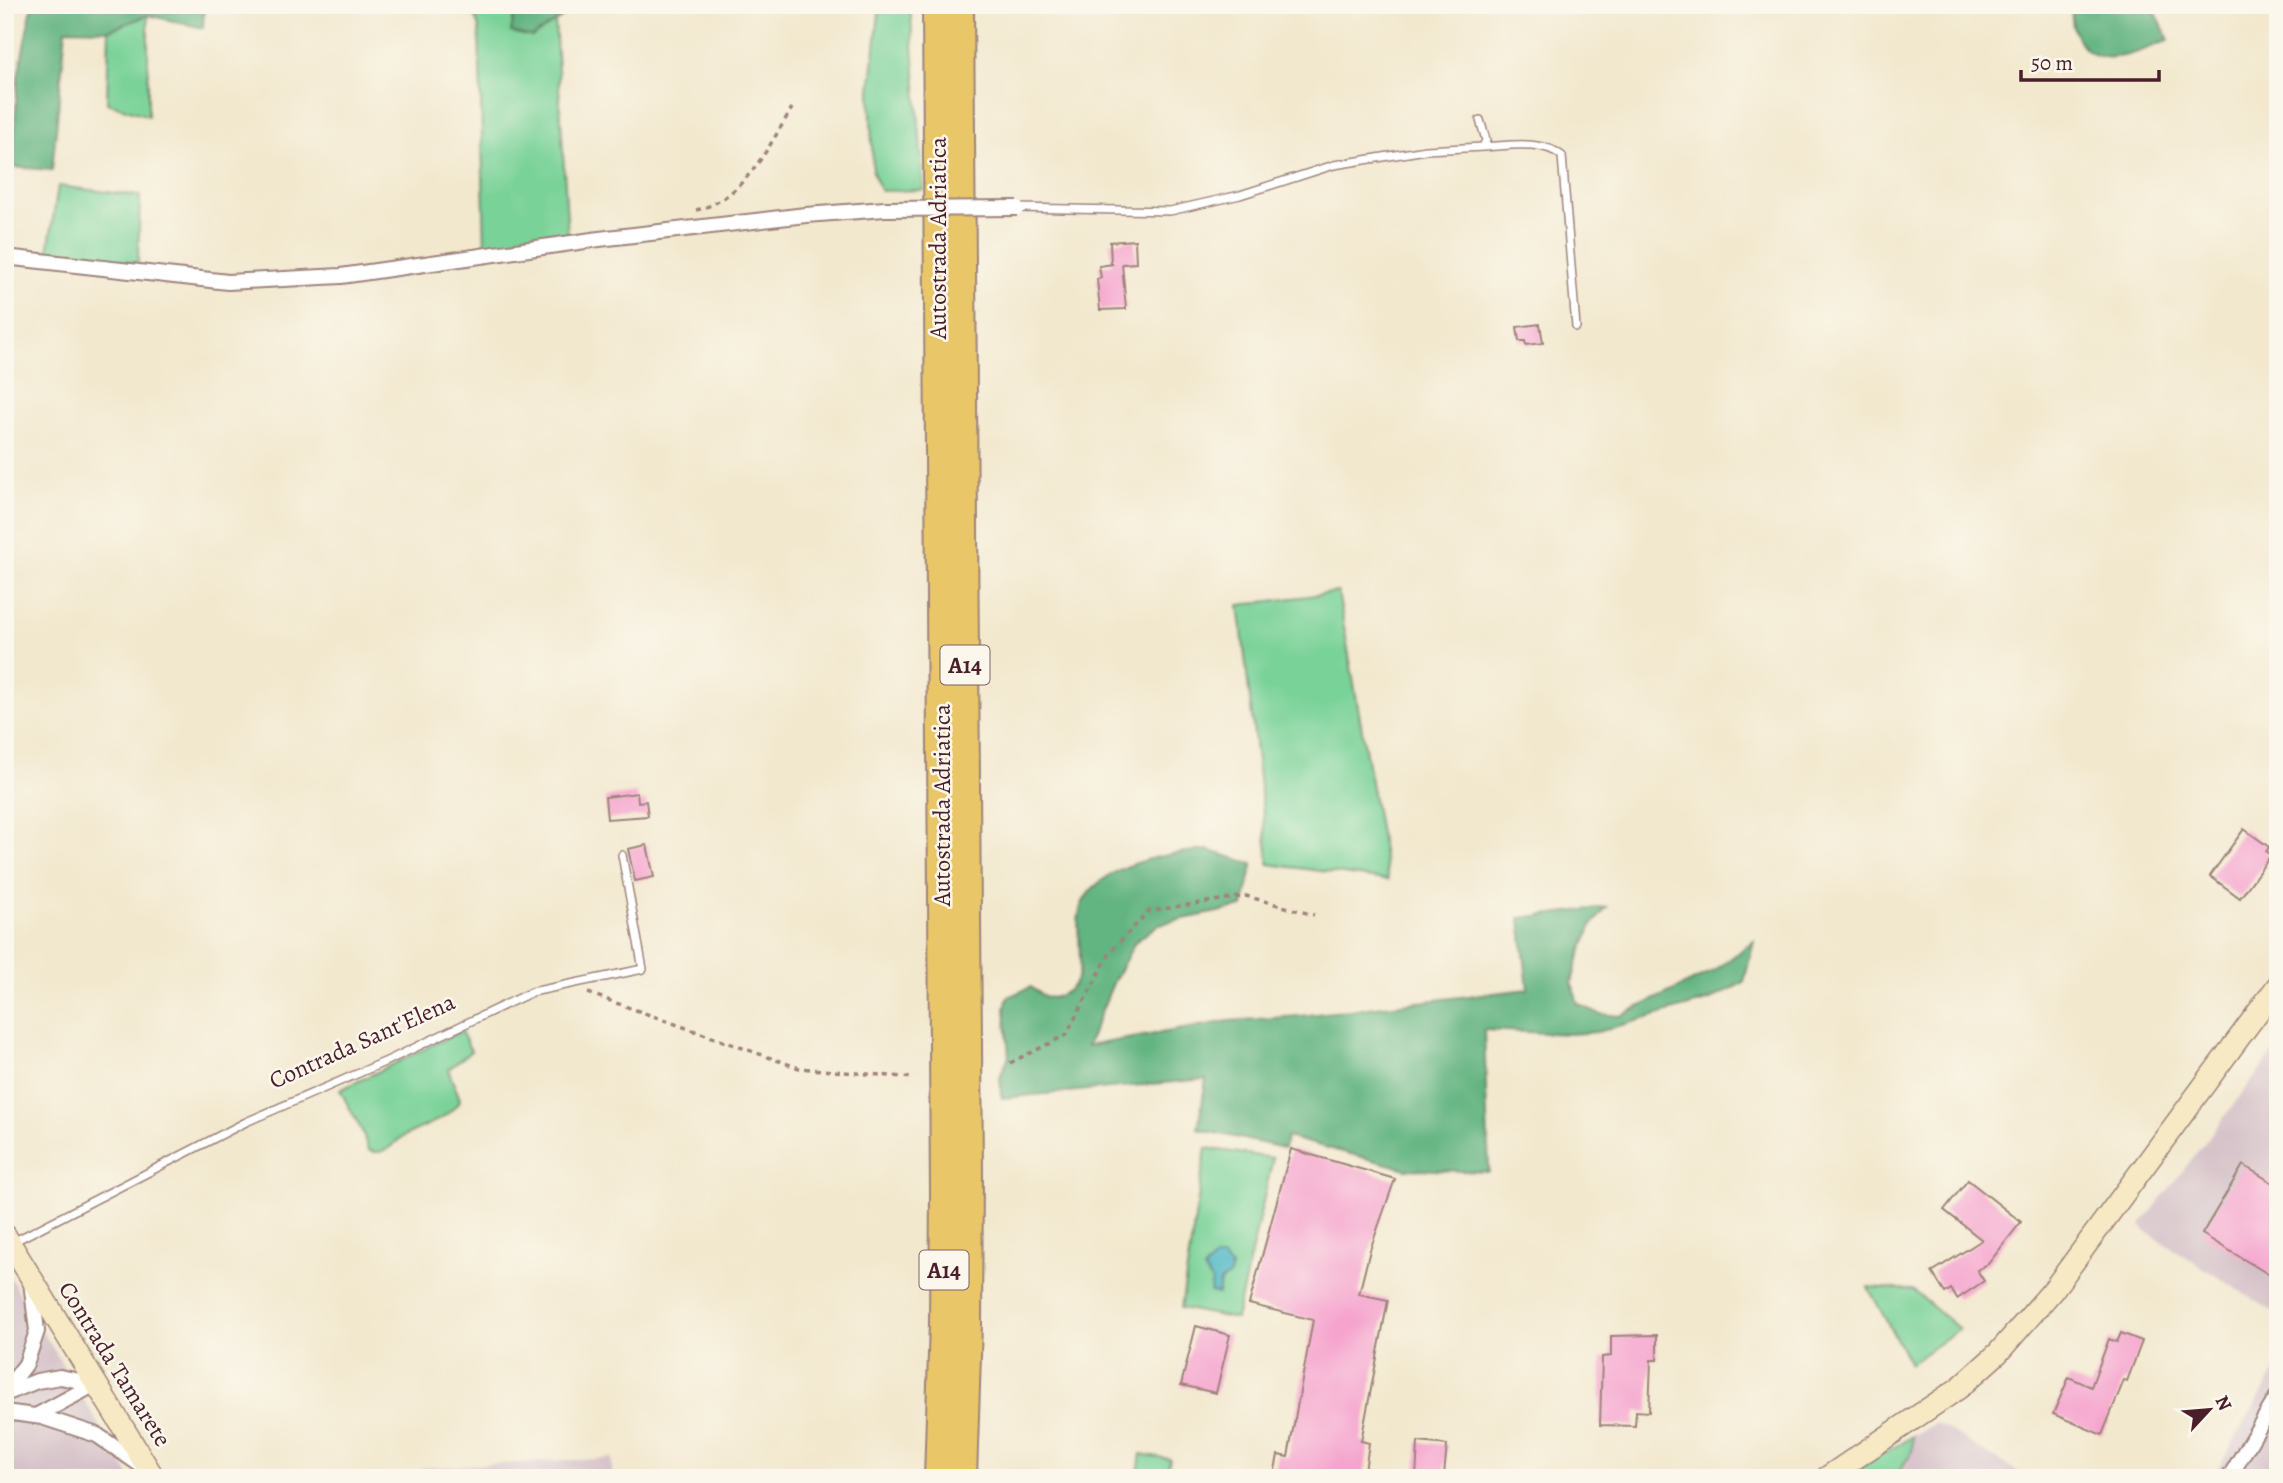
<svg xmlns="http://www.w3.org/2000/svg" width="2283" height="1483" font-family="Alegreya,serif">
<style>
.industrial{fill:#d2bdc6}
.green{fill:#79d298;stroke:#627862;stroke-width:2;fill-rule:evenodd}
.forest{fill:#62b480;stroke:#566a56;stroke-width:2}
.water{fill:#49b6c5;stroke:#4a6a78;stroke-width:2}
.building{fill:#f5a4ce}
.lines{fill:none;stroke-linecap:round;stroke-linejoin:round}
.lane-casing{stroke:#9e847c;stroke-width:10}
.street-casing{stroke:#9e847c;stroke-width:18}
.secondary-casing{stroke:#9e847c;stroke-width:24}
.highway-casing{stroke:#9e847c;stroke-width:30}
.path{stroke:#9e847c;stroke-width:3.5;stroke-dasharray:5 5;stroke-linecap:butt}
.lane{stroke:#fff;stroke-width:7}
.street{stroke:#fff;stroke-width:14}
.secondary{stroke:#f6e9c3;stroke-width:21}
.highway{stroke:#e9c769;stroke-width:26}
.street-bridge-casing{stroke:#9e847c;stroke-width:18;stroke-linecap:butt}
.street-bridge{stroke:#fff;stroke-width:14}
.labels{text-anchor:middle;stroke-width:5;stroke-linejoin:round;paint-order:stroke}
.shield{fill:#fbf7ec;stroke:#7f6065;stroke-width:2}
.shield-label{font-size:23px;font-weight:bold;fill:#4a1f2b}
.street-label{font-size:24px;fill:#4a1f2b;stroke:#fbf7ec}
</style>
<rect width="100%" height="100%" fill="#fbf7ec"/>
<filter id="ink" filterUnits="userSpaceOnUse"><feTurbulence type="fractalNoise" baseFrequency=".0143" numOctaves="2"/><feDisplacementMap in="SourceGraphic" scale="14" xChannelSelector="R" yChannelSelector="G"/><feConvolveMatrix kernelMatrix="1 2 1 2 8 2 1 2 1" color-interpolation-filters="sRGB"/></filter>
<filter id="wash" filterUnits="userSpaceOnUse"><feTurbulence type="fractalNoise" baseFrequency=".00686" numOctaves="4" result="noise"/><feDisplacementMap in="SourceGraphic" scale="28" xChannelSelector="R" yChannelSelector="G"/><feGaussianBlur stdDeviation="1.57" result="paint"/><feColorMatrix in="noise" values="0 0 0 0 0 0 0 0 0 0 0 0 0 0 0 0 0 1.4 0 .05"/><feComposite in="paint" operator="in"/></filter>
<g filter="url(#wash)">
<rect width="100%" height="100%" fill="#f2e8ce"/>
<path class="industrial" d="M2278 1047V1315L2145 1231 2141 1225Z
M5 1269 131 1478H5Z
M2278 1366V1478H2212Z
M1936 1423 2028 1478H1842Z
M612 1458V1478H421V1468Z"/>
<path class="green" d="M470 5H516L511 32 532 37 555 20 568 236 485 250 479 27Z
M880 5H910L924 190 881 191 873 173 870 91Z
M148 15V116L107 103 109 30Z
M58 186 140 196 138 263 48 252Z
M1338 592 1388 880 1269 864 1239 605Z
M461 1031 471 1051 449 1069C450 1080 457 1088 460 1100 446 1122 422 1125 401 1138 395 1142 390 1149 383 1151 377 1153 374 1152 368 1150L363 1133 340 1090Z
M1206 1148 1273 1158 1236 1319 1181 1308ZM1207 1265 1231 1267 1230 1275 1220 1282 1212 1281 1204 1269Z
M1868 1287 1913 1290 1959 1329 1910 1364Z
M1913 1436 1912 1451 1895 1478H1878L1874 1475 1870 1478H1842Z
M1141 1454 1170 1459 1166 1478H1137Z"/>
<path class="forest" d="M32 5H204L203 28 148 15 109 30 66 29 52 170 12 167 18 77Z
M516 5H581L532 37 511 32Z
M2071 5H2152L2169 40C2138 52 2092 76 2075 32 2071 25 2072 14 2071 5Z
M1207 850 1253 864 1243 907 1159 924 1135 942 1113 983 1087 1046 1229 1021 1300 1016 1528 989 1520 918 1607 907 1592 925 1577 963 1572 983 1578 1004 1600 1014 1620 1016 1714 971 1754 941 1744 982 1710 1000 1597 1032 1570 1034 1484 1030 1489 1172 1406 1169 1287 1137 1284 1148 1198 1129 1206 1079 1002 1098 1000 1077 1009 1056 1005 1008 1008 997 1031 987C1040 994 1048 1001 1059 996 1100 979 1065 928 1085 898 1109 863 1167 853 1207 850Z"/>
<path class="water" d="M1215 1258H1223L1231 1267 1230 1275 1220 1282 1218 1294 1210 1292 1212 1281 1204 1269Z"/>
<g id="blocks">
<path class="building" d="M1135 240 1136 263 1122 264 1126 309 1100 310 1097 279 1101 278 1099 266 1113 264H1111L1110 242Z
M1540 324 1543 343 1526 345 1525 341H1519L1517 327Z
M637 793 638 802 646 801 648 816 607 819 605 797Z
M2244 829 2269 847 2266 852 2271 855 2240 898 2210 876Z
M647 845 654 877 635 881 628 849Z
M1291 1149 1395 1179 1370 1250 1359 1294 1388 1300 1361 1441 1369 1443 1364 1478H1290L1274 1475 1278 1455 1288 1457 1313 1320 1249 1304Z
M2243 1165 2278 1186V1280L2202 1234Z
M1968 1180 2021 1222 1988 1264 1977 1270 1984 1281 1957 1299 1951 1289 1945 1293 1932 1272 1982 1240 1944 1210Z
M1196 1326 1230 1335 1216 1393 1181 1385Z
M2121 1333 2142 1341 2127 1381 2124 1380 2102 1435 2053 1414 2069 1377 2091 1387 2109 1339 2117 1342Z
M1657 1335V1360H1651L1649 1412 1636 1411 1635 1426 1600 1425 1602 1357 1611 1356V1336Z
M1418 1442 1447 1445 1444 1475 1441 1474 1440 1478H1416Z"/>
</g>
</g>
<g filter="url(#ink)">
<use href="#blocks" fill-opacity="0" stroke="#9e847c" stroke-width="2"/>
<g class="lines">
<defs>
<path id="lane" d="M1483 147C1507 146 1542 139 1562 156L1576 327
M1017 208 1170 211 1240 195 1334 165 1426 150 1483 147 1486 140 1480 120
M11 1243 246 1122 389 1060 532 992 643 969 622 855"/>
<path id="street" d="M5 257 228 282 341 276 599 239 806 215 885 209
M5 1392 26 1364 37 1331 31 1282
M5 1394 37 1381 60 1377 95 1384
M5 1412 42 1417 97 1435 145 1468
M36 1416 95 1384
M2229 1478 2278 1395"/>
<path id="secondary" d="M5 1235 154 1478
M1826 1478 1959 1388 1998 1353 2053 1290 2278 985"/>
<path id="highway" d="M936 5 944 1194 943 1323 938 1478
M960 5 969 1175 968 1324 963 1478"/>
</defs>
<use href="#lane" class="lane-casing"/>
<use href="#street" class="street-casing"/>
<use href="#secondary" class="secondary-casing"/>
<use href="#highway" class="highway-casing"/>
<path class="path" d="M696 210C744 199 769 146 792 108
M588 993 799 1068 914 1078
M1010 1063 1066 1035 1111 951 1149 911 1246 896 1314 915"/>
<use href="#lane" class="lane"/>
<use href="#street" class="street"/>
<use href="#secondary" class="secondary"/>
<use href="#highway" class="highway"/>
<defs>
<path id="street-bridge" d="M885 209 1017 208"/>
</defs>
<use href="#street-bridge" class="street-bridge-casing"/>
<use href="#street-bridge" class="street-bridge"/>
</g>
</g>
<g class="labels">
<g class="shield">
<rect x="940.5" y="645.5" width="49" height="39" rx="5"/>
<rect x="919.5" y="1250.5" width="49" height="39" rx="5"/>
</g>
<g class="shield-label">
<text x="965" y="673">A14</text>
<text x="944" y="1278">A14</text>
</g>
<g class="street-label">
<text transform="translate(938 238) rotate(-90)" y="8">Autostrada Adriatica</text>
<text transform="translate(942 805) rotate(-90)" y="8">Autostrada Adriatica</text>
<text transform="translate(362 1041) rotate(-24)" y="8">Contrada Sant'Elena</text>
<text transform="translate(115 1364) rotate(58)" y="8">Contrada Tamarete</text>
</g>
</g>
<rect width="2283" height="1483" fill="none" stroke="#fbf7ec" stroke-width="28"/>
<g transform="translate(2209 1410) rotate(64)" stroke="#fbf7ec" stroke-width="5" paint-order="stroke">
<path d="M0-5L12 26L0 18L-12 26Z" fill="#4a1f2b"/>
<text y="-10" font-size="19" font-weight="bold" text-anchor="middle" fill="#4a1f2b">N</text>
</g>
<path d="M2021 70v10h138v-10" fill="none" stroke="#4a1f2b" stroke-width="3.5"/>
<text x="2031" y="70" font-size="21" fill="#4a1f2b" stroke="#fbf7ec" stroke-width="5" paint-order="stroke">50 m</text>
</svg>
